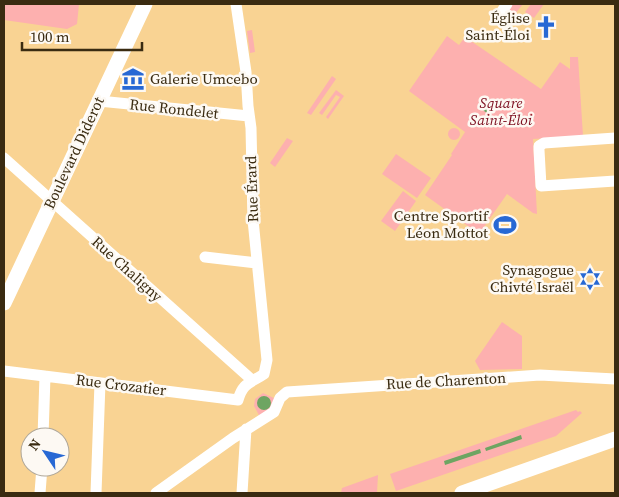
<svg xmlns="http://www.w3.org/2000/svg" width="619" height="497" font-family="'Source Serif 4',serif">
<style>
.green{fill:#fdb0af}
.water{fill:#6ea562}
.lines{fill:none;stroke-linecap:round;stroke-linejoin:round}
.minor{stroke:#fff;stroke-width:11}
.major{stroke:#fff;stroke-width:15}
.labels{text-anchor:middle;stroke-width:5;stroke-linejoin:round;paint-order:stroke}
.poi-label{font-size:15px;fill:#3a2b11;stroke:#fdf9f3;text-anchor:end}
.park-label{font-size:15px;font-style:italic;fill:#7d0f20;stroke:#fdf9f3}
.street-label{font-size:15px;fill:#3a2b11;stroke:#fdf9f3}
</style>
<rect width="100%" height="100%" fill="#f9d393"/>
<path class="green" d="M4 4H79L77 24 67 29 4 20Z
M508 4H523L515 14 512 16 506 11Z
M531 4H544L534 18 525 12Z
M252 30 255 52 250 53 247 31Z
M447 36 459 45 465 37 541 89 560 62 570 69V57H578L583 136 533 139 537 214 533 213 507 194 479 234 425 195 452 155 451 154 465 132 409 91Z
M332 76 336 79 311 115 307 113Z
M336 90 344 96 328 119 326 117 340 97 336 95 322 115 319 113Z
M448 134a6 6 0 1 1 12 0a6 6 0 1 1-12 0Z
M287 138 293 141 275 167 270 163Z
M396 154 431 178 417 198 382 174Z
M403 191 416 201 395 231 381 221Z
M502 322 522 336V369L480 370 475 361Z
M263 393 276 399 273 407 260 417 254 406 255 399Z
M576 410 578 412 580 411 582 413 556 436 396 491 390 474Z
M378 475 377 493H341L342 488Z"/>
<path class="water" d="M482 106a7 7 0 1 1 14 0a7 7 0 1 1-14 0Z
M257 403a7 7 0 1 1 14 0a7 7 0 1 1-14 0Z
M521 435 522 439 486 451 485 448Z
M480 449 481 453 445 465 444 461Z"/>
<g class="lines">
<path class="minor" d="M498 17 507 4
M99 101 249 116
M615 138 544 143 539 146V150L541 186 615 181
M4 158 252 380
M205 257 257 263
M4 371 238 400C243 382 251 383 264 374L267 360 253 220 251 128 248 106 246 72 236 4
M43 437 45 376
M40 493 42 467
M96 493 100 383
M156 493 233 438 274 412 280 398 287 392 540 375 615 379
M242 493 246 429"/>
<path class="major" d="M4 303 145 4
M462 493 615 439"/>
</g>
<defs>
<symbol id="church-bare" viewBox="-9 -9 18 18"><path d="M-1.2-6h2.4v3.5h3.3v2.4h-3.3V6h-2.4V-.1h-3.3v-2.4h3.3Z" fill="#2768d4" stroke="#fdf9f3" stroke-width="2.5" paint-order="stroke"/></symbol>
<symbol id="museum-bare" viewBox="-9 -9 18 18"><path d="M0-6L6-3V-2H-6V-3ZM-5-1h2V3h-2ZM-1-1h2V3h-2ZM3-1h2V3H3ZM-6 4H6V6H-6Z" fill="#2768d4" stroke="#fdf9f3" stroke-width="2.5" paint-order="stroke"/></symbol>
<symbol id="stadium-bare" viewBox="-9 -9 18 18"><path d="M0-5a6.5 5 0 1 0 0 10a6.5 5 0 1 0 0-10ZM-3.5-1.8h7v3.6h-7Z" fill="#2768d4" stroke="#fdf9f3" stroke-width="2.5" paint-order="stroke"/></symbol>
<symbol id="synagogue-bare" viewBox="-9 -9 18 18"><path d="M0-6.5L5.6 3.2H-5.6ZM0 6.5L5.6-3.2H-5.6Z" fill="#2768d4" stroke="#fdf9f3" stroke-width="2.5" paint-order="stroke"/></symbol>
</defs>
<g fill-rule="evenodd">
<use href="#church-bare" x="530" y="11" width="32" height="32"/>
<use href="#museum-bare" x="117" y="63" width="32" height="32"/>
<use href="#stadium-bare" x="489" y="209" width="32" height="32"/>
<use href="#synagogue-bare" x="574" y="263" width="32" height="32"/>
</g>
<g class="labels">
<g class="poi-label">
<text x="530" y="23">Église<tspan x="530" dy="17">Saint-Éloi</tspan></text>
<text x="150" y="84" text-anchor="start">Galerie Umcebo</text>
<text x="488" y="221">Centre Sportif<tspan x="488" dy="17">Léon Mottot</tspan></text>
<text x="574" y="275">Synagogue<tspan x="574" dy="17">Chivté Israël</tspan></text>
</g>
<g class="park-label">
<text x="501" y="108">Square<tspan x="501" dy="17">Saint-Éloi</tspan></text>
</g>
<g class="street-label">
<text transform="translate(174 109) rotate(6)" y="5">Rue Rondelet</text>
<text transform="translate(74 153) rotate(-65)" y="5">Boulevard Diderot</text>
<text transform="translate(252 189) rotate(-92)" y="5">Rue Érard</text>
<text transform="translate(127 269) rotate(42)" y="5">Rue Chaligny</text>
<text transform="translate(446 381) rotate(-3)" y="5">Rue de Charenton</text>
<text transform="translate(121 385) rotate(7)" y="5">Rue Crozatier</text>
</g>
</g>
<rect width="619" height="497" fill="none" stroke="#3a2b11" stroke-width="10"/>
<g transform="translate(45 452) rotate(305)"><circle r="24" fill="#fdf9f3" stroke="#afa799"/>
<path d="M0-4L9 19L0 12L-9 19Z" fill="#2768d4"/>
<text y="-8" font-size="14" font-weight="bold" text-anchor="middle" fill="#3a2b11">N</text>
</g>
<path d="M22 42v8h120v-8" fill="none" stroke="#3a2b11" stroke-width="2.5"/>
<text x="30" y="42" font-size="15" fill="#3a2b11" stroke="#fdf9f3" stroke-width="4" paint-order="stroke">100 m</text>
</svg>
